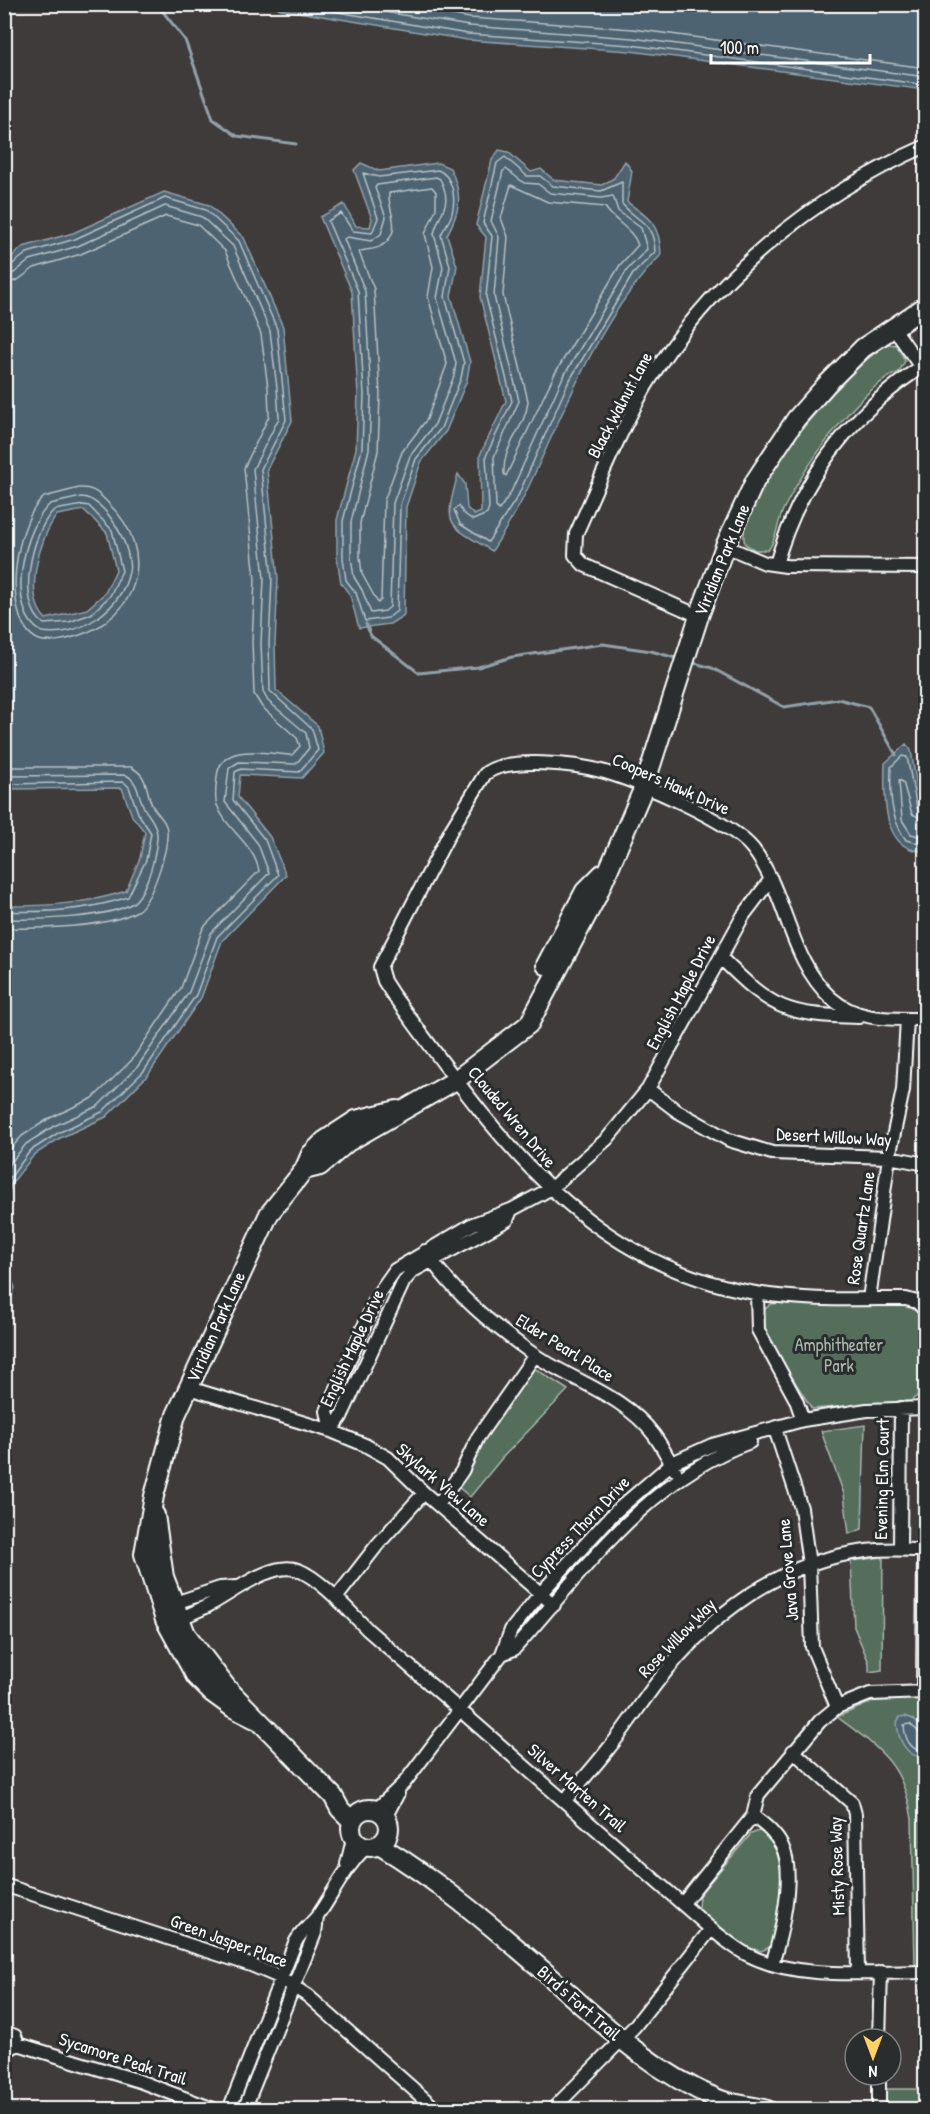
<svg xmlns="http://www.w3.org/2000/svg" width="930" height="2114" font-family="'Patrick Hand',sans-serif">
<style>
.green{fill:#546e5c;stroke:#aab6ae;stroke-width:1.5}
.water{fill:#4d6371;stroke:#94a1aa;stroke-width:1.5;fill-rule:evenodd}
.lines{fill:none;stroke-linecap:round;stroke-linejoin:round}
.shore{stroke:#b8c1c6;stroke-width:1.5}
.stream{stroke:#94a1aa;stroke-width:3}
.street-casing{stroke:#fff;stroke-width:16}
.secondary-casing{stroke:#fff;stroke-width:22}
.street{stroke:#2a2d2e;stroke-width:12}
.secondary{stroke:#2a2d2e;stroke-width:18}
.labels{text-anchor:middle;stroke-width:6;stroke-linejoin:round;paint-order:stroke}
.street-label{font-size:18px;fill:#fff;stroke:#2a2d2e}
.park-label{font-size:18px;fill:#aab6ae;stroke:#2a2d2e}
</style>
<rect width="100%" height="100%" fill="#3e3b3a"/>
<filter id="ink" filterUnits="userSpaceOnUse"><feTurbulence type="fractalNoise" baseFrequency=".0167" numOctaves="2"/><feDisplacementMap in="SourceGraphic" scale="12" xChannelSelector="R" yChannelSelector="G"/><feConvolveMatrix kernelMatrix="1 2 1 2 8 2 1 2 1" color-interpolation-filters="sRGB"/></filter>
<g filter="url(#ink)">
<path class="green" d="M888 344 897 345 905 361 899 372C859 387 803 470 784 508 777 522 777 540 768 550H755L745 544C731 502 850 364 888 344Z
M780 1303 912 1305 923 1319 920 1394 910 1401 812 1409 771 1344 764 1330V1310L771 1304Z
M525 1362 568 1390 502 1458 470 1497 451 1481Z
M865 1425 862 1529 849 1534 844 1494 821 1431Z
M883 1557 882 1670 869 1672V1663L854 1627 851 1561Z
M925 1698V1966H915L912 1819C904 1764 879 1748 837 1717L874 1701Z
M759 1831H764C792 1863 780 1910 771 1947L761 1951 742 1946 698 1909 699 1895 751 1834Z
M920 1990H926L925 2106 885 2105V2089H920Z"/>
<path class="water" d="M274 5H925V90L630 51 467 40 280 9Z
M499 150 508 152 531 172 541 169 554 180 602 185 614 178 625 161 632 171 627 202C651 219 660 225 661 255 597 319 563 416 524 496 515 515 503 533 492 551 447 523 443 528 458 474L465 484 467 508 474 515 481 512 480 455 506 401 480 297 486 237 476 225 492 160Z
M361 163 379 171 438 163 450 168C463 195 461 209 447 235L457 266 451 296 470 362 467 380 446 431 421 462 406 507 404 615 390 624 359 628 350 595 341 583 337 558V520L356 449 358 395 352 292 320 217 344 204 356 226 370 227 372 219 354 170Z
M164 192 209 205 244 238 283 327 292 421 267 469 278 579 275 643 276 690 318 726 324 753 302 778 240 775 238 797 270 837 286 875 222 941 201 998 148 1075 106 1117 60 1138 34 1155 11 1184 5 1210V906C45 906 87 904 126 891L140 858 145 832 132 816 122 788 5 789V263L23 247 73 233ZM84 510 107 533 116 570 105 593 87 609 46 619C23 597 39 538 57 515Z
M906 744 911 750 918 794 925 812V851C881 853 884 794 885 763Z
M5 1261 15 1288 5 1311Z
M905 1716 913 1719 925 1730V1758C906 1757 898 1740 897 1722L900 1717Z"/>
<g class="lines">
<path class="shore" d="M291 4 468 34 631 45 926 85
M337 4 469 26 632 38 926 77
M392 4 470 18 633 29 926 68
M505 157 527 176H540L553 186 601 191 622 182V204C639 223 654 222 655 252L633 274 568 383 518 496 488 542 460 524 454 510 459 506 463 513 473 520 487 514 489 507 486 456 512 401 486 297 492 236 483 223 497 163Z
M506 169 524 183 538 184 550 193 601 198 613 196 618 211 641 228 647 249 627 270 562 379 511 492 499 510 496 507 494 457 519 401 494 296 499 237 491 221 503 171Z
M438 170C453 176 456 198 452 213 451 220 444 227 441 235L450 266 445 297 464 363 461 378 441 428 416 459 400 505 397 611 388 618 365 621 356 593 346 580 343 558V521L362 449 364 395 358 291 328 221 341 213 353 231 372 233 378 218 363 173 379 177Z
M436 177 440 179C454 206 439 211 434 234L443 267 437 298 456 363 454 376 435 424 410 456 393 503 390 607 385 611 371 613 362 590 354 577 351 557V522L369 449 371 395 365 291 344 239 347 237 371 241 381 234 386 217 375 188 377 185Z
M511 185 548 202 605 207C614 222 632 228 638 245L620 265 554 375 506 476 504 474C502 445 526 428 528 401L503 295 508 237 501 218Z
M432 187 436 192V209L425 234 433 267 428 297 447 364 427 419 402 452 384 501 381 600 378 603 362 574 360 557V523L378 451 380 395 374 289 359 252C365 248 374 251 381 246 405 231 387 211 389 193Z
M4 267 10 266 27 253 75 239 165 198 206 210 239 241 277 329 286 420 261 469 272 579 269 643 270 691 312 729 318 750 299 772 241 769 235 772 233 800 265 840 278 875 217 937 196 995 144 1071 102 1112 58 1133 30 1151 4 1186
M4 275 14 273 30 260 78 246 165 206 202 217 233 246 270 331 277 388 279 418 253 469 264 579 261 643 263 692 268 701 306 733 309 748 296 764 239 762 229 768 225 802 258 844 269 873 211 933 189 992 138 1066 98 1106 54 1126 26 1144 4 1171
M4 284 18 280 34 268 81 254 166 216 198 225 225 251 261 334 268 388 269 416 244 468 255 580 252 642 254 694 262 707 297 738 300 746 292 755C267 754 220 741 217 777 216 786 214 797 217 805 226 830 254 843 259 871L203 928 181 988 131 1061 93 1098 50 1118 22 1136 4 1156
M79 488C94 487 101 495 110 505 157 551 140 617 77 636 66 640 47 644 37 639 0 619 15 521 44 497Z
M81 497C106 497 134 550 129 572 121 610 79 638 42 632 4 612 24 527 50 504Z
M83 505 89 506 112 530 122 571 110 596 91 614 69 622 44 624C15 604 32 531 54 510Z
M4 767H131C136 770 139 772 142 776 148 785 148 798 153 807 158 815 166 820 167 830 169 848 152 902 137 911 108 928 38 929 4 928
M4 776 126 775C141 783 138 803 148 814 160 830 158 839 154 857 152 869 143 896 133 903 107 919 35 920 4 919
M4 784 124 782 129 787 138 813 151 833 146 860 128 897C89 910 45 913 4 911
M926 813 917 808 907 757 902 756 891 767C890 793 890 818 906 840L926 845
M926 820 912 814 903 782 899 780 902 820 911 834 926 838
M926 1734 920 1733 910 1724 904 1725C905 1740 910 1750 926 1753"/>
<path class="stream" d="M157 4 185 40 213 119 237 136 296 144
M366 624 371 636 419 673 478 667 512 657 603 644 651 651 679 659
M691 662 712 668 784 707 838 699 869 707 896 755"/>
<defs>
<path id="street" d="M893 327 925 373
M725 546 765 563 786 566 926 567
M776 564C800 481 849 415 921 367
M699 616 584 565 575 555 576 534C598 485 619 433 646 386 710 279 812 196 926 146
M721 958C773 1010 786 1015 859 1017
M926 1019C891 1019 858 1022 831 998 789 960 787 893 753 849 731 821 641 783 605 772 578 764 506 756 485 774L451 830 380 967 384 981 393 995C492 1129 579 1262 755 1293 804 1301 856 1299 906 1299L917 1302 926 1311
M648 1089 677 1111 729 1140 772 1153 889 1157 926 1164
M425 1251C453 1293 492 1325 533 1354 572 1381 624 1395 654 1435 662 1446 668 1458 675 1470
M757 1293 758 1330 796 1400 803 1420
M869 1299 889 1157 903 1090 907 1019
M189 1388 331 1431 365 1445 388 1458 424 1493 554 1605
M775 1429 801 1508 809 1564 812 1647 837 1707
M331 1431 327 1411 378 1294 395 1270 473 1224 511 1210 550 1189 607 1139 648 1089 743 916 771 879
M331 1431 341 1417 404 1281 413 1271 507 1220 511 1210
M438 1505 462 1471 478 1437 535 1355
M900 1549 901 1408
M336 1598 378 1544 424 1493
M169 1605 220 1588 237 1587
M174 1623C185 1615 199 1611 211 1604 232 1593 273 1560 298 1570 320 1578 351 1613 368 1630L711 1929C722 1937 733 1947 746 1954 798 1981 868 1972 926 1972
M502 1654 514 1649C583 1572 648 1478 750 1442
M923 1692 924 1550
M793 1751 852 1803 855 1814 858 1972
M565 1800C580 1783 595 1766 609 1748 627 1726 641 1703 658 1681 710 1615 780 1561 866 1551 886 1548 905 1550 926 1550
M377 1809 405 1782 502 1654 511 1630 540 1594 614 1513 672 1463 712 1445 803 1420 867 1410 926 1408
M386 1816 398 1793
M753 1816C765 1825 775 1833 782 1846 796 1873 781 1936 772 1964
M347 1864 353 1839
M4 1885 251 1965 279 1977 308 1996 437 2110
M683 1903 753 1816 758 1795 820 1721 837 1707 870 1694 926 1692
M4 2032 15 2036 18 2044
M879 2039 881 1972
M4 2048H11L18 2044 139 2081 216 2110
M229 2110 295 1943C301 1931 312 1924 319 1914 335 1890 345 1868 365 1848
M244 2110 315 1933 317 1917
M552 2110 634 2027 711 1929
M879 2110V2075"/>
<path id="secondary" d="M546 965 585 891 602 874
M304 1170 320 1166 348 1142 456 1080 529 1024 597 896 644 787 699 616 725 546 755 481 796 419 827 384 863 348 926 306
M155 1515 164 1577 186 1634 227 1688 333 1796 340 1809 352 1821
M255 1719 233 1708 211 1692 196 1677 165 1620 144 1554 154 1496 176 1415 269 1214 304 1170 311 1154 324 1141 356 1120 397 1110
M351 1828a19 19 0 1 1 38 0a19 19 0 1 1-38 0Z
M379 1845C439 1881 494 1928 546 1973 600 2021 650 2071 718 2099 733 2105 751 2105 767 2110"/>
</defs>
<use href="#street" class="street-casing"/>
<use href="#secondary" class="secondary-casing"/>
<use href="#street" class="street"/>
<use href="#secondary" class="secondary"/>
</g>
</g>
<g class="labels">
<g class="street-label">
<text transform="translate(620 405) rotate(-62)" y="6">Black Walnut Lane</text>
<text transform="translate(722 560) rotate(-68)" y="6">Viridian Park Lane</text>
<text transform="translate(671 784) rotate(24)" y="6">Coopers Hawk Drive</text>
<text transform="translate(681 992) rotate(-62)" y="6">English Maple Drive</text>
<text transform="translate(512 1117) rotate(50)" y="6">Clouded Wren Drive</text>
<text transform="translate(834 1137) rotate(3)" y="6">Desert Willow Way</text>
<text transform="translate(861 1228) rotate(-82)" y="6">Rose Quartz Lane</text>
<text transform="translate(216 1327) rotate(-66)" y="6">Viridian Park Lane</text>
<text transform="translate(352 1348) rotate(-65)" y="6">English Maple Drive</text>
<text transform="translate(565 1348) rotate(32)" y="6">Elder Pearl Place</text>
<text transform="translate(882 1479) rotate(-89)" y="6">Evening Elm Court</text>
<text transform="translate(443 1485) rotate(41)" y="6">Skylark View Lane</text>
<text transform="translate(580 1527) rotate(-46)" y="6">Cypress Thorn Drive</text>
<text transform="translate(788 1570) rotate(-95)" y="6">Java Grove Lane</text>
<text transform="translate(677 1638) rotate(-46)" y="6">Rose Willow Way</text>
<text transform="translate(577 1788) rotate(41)" y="6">Silver Marten Trail</text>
<text transform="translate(837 1866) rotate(-92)" y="6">Misty Rose Way</text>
<text transform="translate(229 1941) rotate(20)" y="6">Green Jasper Place</text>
<text transform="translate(579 2003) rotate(41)" y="6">Bird's Fort Trail</text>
<text transform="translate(123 2059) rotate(18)" y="6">Sycamore Peak Trail</text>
</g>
<g class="park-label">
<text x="839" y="1351">Amphitheater<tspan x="839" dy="21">Park</tspan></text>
</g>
</g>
<rect width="930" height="2114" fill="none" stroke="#2a2d2e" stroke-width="24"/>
<rect x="12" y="12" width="906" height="2090" fill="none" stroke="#fff" stroke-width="2" filter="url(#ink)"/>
<g transform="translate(873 2057) rotate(180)"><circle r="28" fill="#2a2d2e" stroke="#7f8182" stroke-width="1.5"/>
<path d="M0-4.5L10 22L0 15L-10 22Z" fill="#ffd166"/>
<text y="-9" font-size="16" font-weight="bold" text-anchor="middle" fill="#ffffff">N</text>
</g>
<path d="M711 54v9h159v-9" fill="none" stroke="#ffffff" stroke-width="3"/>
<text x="720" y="54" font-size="18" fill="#ffffff" stroke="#2a2d2e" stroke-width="4.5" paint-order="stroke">100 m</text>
</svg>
